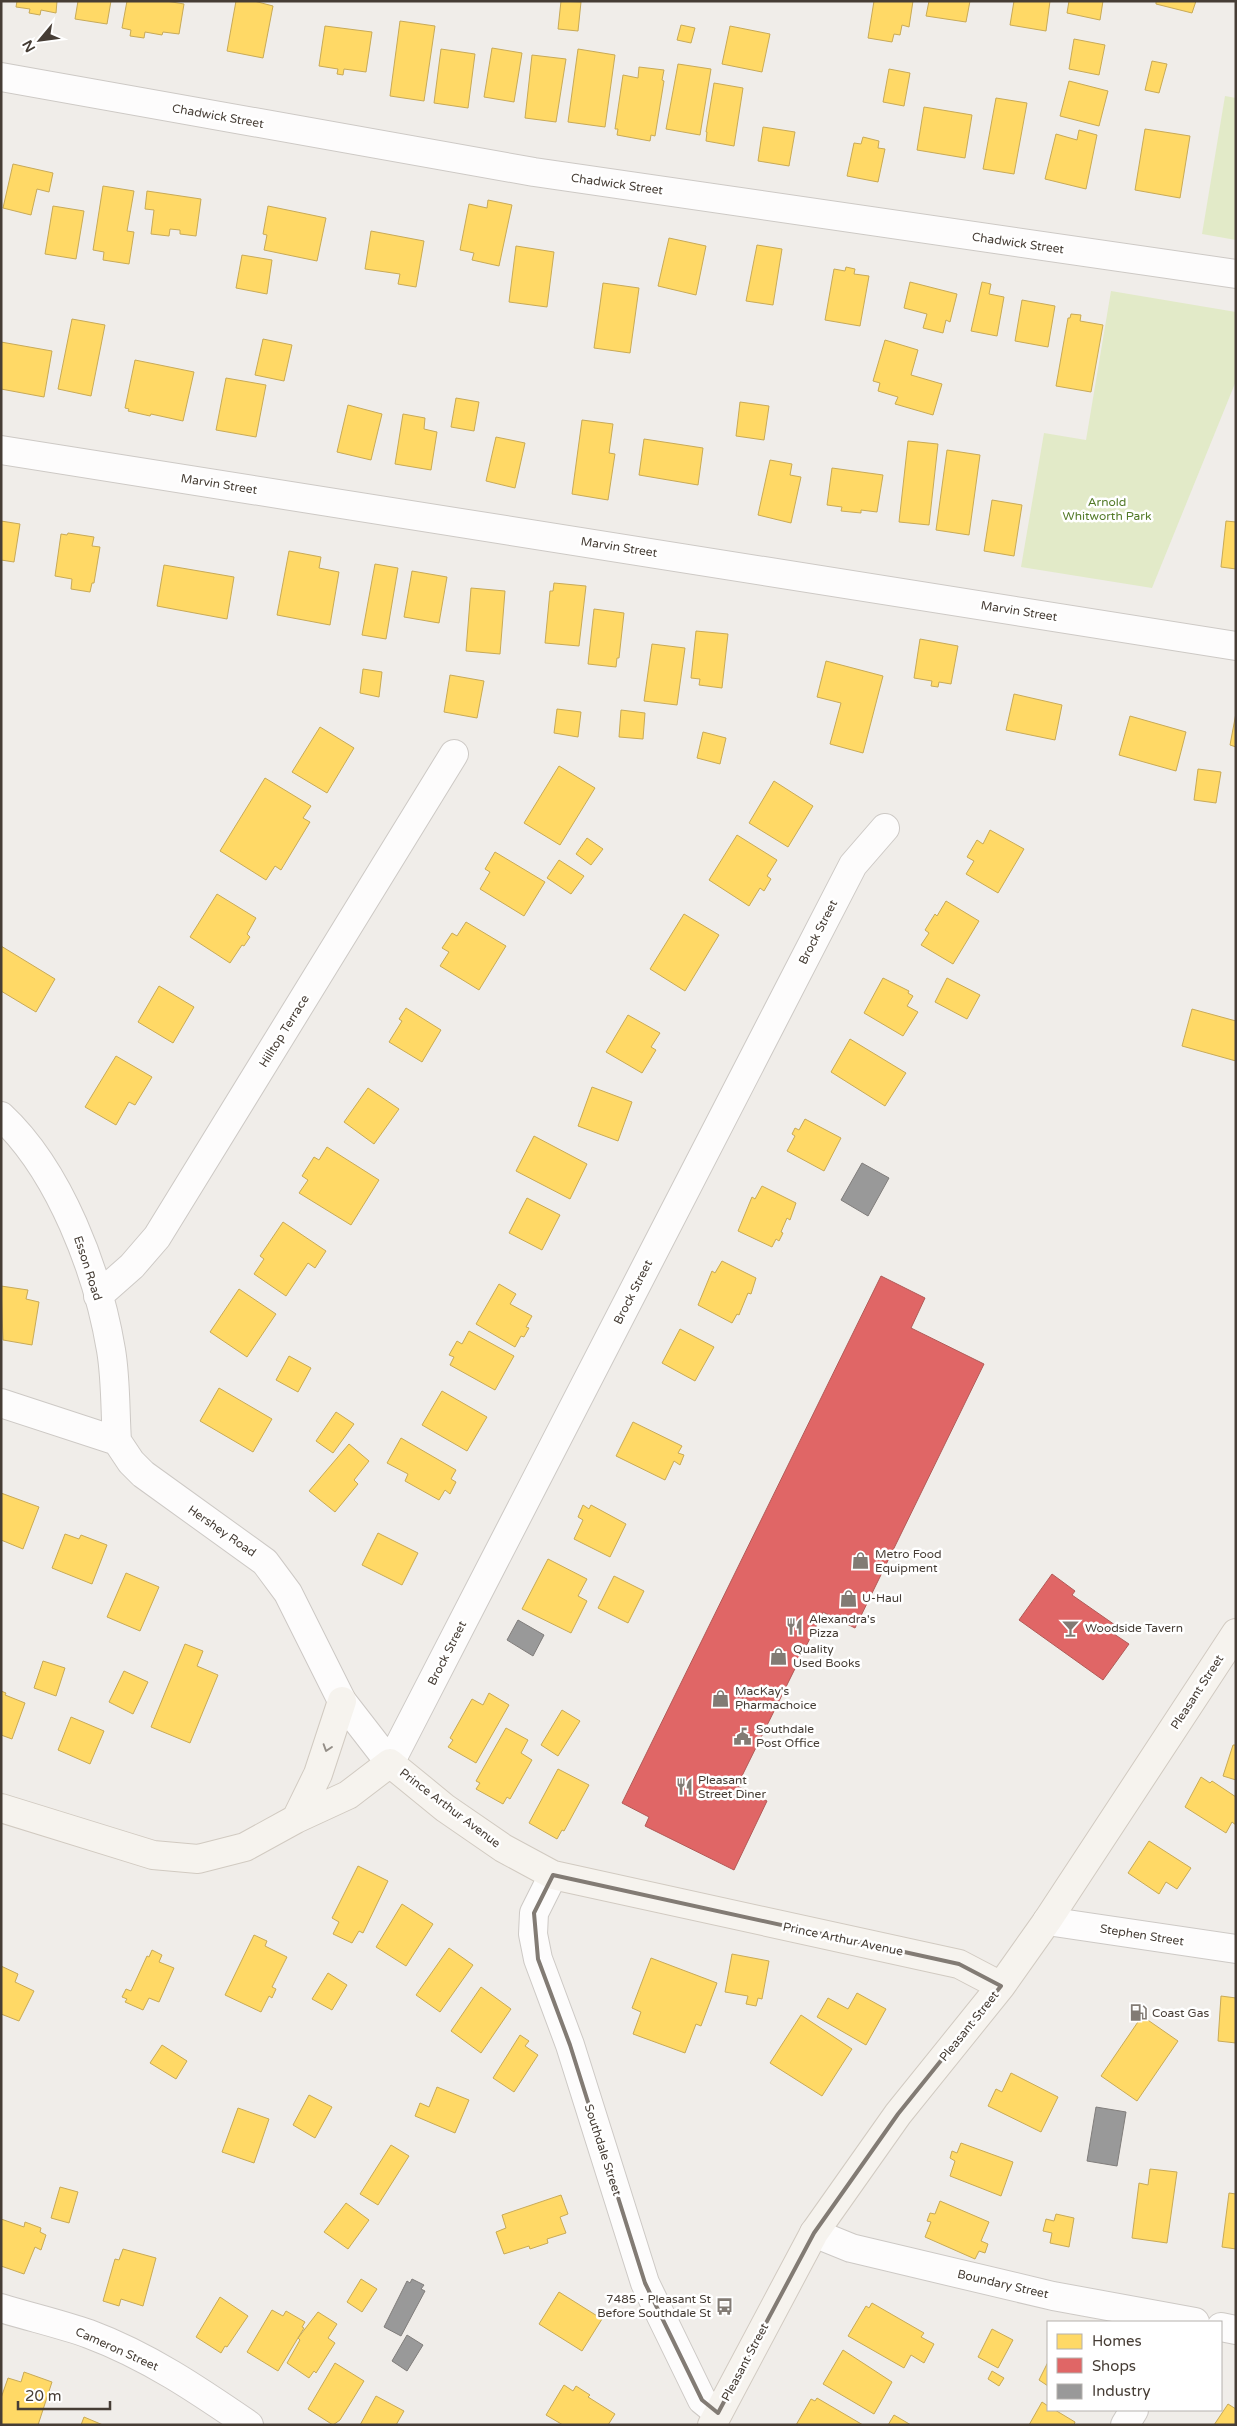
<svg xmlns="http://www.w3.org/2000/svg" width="1237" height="2426" font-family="'Varela Round',sans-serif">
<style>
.green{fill:#e2eac8}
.homes{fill:#ffd966;stroke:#c8aa57}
.shops{fill:#e06666;stroke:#b25a57}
.industry{fill:#999;stroke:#807d7b}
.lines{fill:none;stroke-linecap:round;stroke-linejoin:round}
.street-casing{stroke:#cdc9c5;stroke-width:30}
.secondary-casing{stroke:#d1cac1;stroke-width:30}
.street{stroke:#fdfcfc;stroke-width:28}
.secondary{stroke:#f6f3ee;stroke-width:28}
.oneway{stroke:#958f88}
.marked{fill:none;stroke:#827b74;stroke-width:4;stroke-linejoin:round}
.labels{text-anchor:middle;stroke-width:5;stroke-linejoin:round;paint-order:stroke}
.street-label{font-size:12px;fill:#463d35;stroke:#fff}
.park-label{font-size:12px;fill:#527927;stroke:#fff}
.poi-label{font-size:12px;fill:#463d35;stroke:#fff;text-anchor:start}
</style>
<rect width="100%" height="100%" fill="#f0ede9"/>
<path class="green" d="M1225 96 1236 98V240L1202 234Z
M1111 291 1236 312V381L1152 588 1021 567 1044 433 1086 440Z"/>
<path class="homes" d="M17 1H57L56 13 41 10 40 15 29 13 30 9 16 7Z
M78 1H111L107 24 75 19Z
M127 1H166L184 4 179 34 163 32 162 35 145 32 144 38 130 36 131 30 122 28Z
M236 1H254L273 6 263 58 227 51Z
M561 1 581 2 578 31 558 29Z
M874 1H913L909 27 902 25 900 35 894 34 892 42 868 38Z
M929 1H970L966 22 926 16Z
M1014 1H1050L1046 31 1010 25Z
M1069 1H1103L1100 20 1067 13Z
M1156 1H1196L1192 13 1156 4Z
M400 21 435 26 424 101 390 96Z
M681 25 695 28 691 43 677 40Z
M325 26 372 32 366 72 344 69 343 75 337 74 338 69 319 66Z
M730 26 770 34 762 72 722 64Z
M1074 39 1105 45 1099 75 1069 69Z
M492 48 522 53 514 102 484 97Z
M441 49 475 54 468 108 434 103Z
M578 49 615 55 605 127 568 122Z
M532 55 566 59 556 122 525 118Z
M1152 61 1167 64 1159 93 1145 90Z
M678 64 711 69 700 135 666 129Z
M639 67 664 70 662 80 664 81 655 136 651 135 650 141 617 135 618 129H615L623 75 638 78Z
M889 69 910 73 904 106 883 102Z
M1069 81 1108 91 1099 126 1060 116Z
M714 83 743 88 734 146 706 141 707 132H706Z
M996 98 1027 103 1014 174 983 169Z
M924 107 972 115 965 158 917 150Z
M763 127 795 132 789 166 758 161Z
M1145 129 1190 136 1180 198 1135 190Z
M1079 130 1097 135 1086 189 1045 179 1056 134 1077 140Z
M863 137 879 141 878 148 885 149 878 182 847 176 854 143 861 144Z
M13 164 53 173 49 192 37 189 31 215 3 208Z
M103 186 134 191 127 231 134 232 129 264 103 260 104 252 93 250Z
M147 191 201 199 196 236 180 234V230L170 229 169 236 151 234 154 210 145 209Z
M488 200 512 205 499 266 472 260 474 253 460 250 469 204 487 208Z
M53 206 84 211 76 259 45 254Z
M268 206 326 218 317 261 264 250 267 235 263 234Z
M371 231 424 241 416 287 398 284 400 274 365 269Z
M669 238 706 246 696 295 658 286Z
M757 245 782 249 773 305 746 301Z
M516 246 554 252 547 307 509 302Z
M242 255 272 260 267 294 236 288Z
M846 267 855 269 854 274 869 276 860 326 825 320 834 269 845 271Z
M910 282 957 294 950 322 946 320 943 333 923 328 927 314 904 308Z
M982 282 991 284 989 294 1004 297 997 336 971 331Z
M603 283 639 288 630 353 594 348Z
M1022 300 1055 306 1048 347 1015 341Z
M1071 314 1081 315 1080 321 1103 325 1091 392 1056 386 1068 318H1070Z
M72 319 105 325 91 396 58 389Z
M263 339 292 345 284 381 255 375Z
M885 340 918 350 911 375 942 384 933 415 895 404 898 397 878 391 880 383 873 381Z
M1 342 52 351 44 397 1 389Z
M135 360 194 372 183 421 151 414 150 416 128 411 129 409 125 408Z
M226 378 266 385 256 437 216 430Z
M456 398 479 402 474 431 451 427Z
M740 402 769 406 764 440 736 436Z
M348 405 382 414 371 460 337 452Z
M403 414 425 418 424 429 437 432 431 470 395 464Z
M582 420 613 424 609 453 615 454 608 500 572 494Z
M496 437 525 443 515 488 486 481Z
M644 439 703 448 698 485 639 475Z
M908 441 938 444 929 525 899 522Z
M947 450 980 455 969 535 936 530Z
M770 460 792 464 790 475 801 477 791 523 758 515Z
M832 468 883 475 877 512 861 510V513L841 511 842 507 827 505Z
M992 500 1022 505 1014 556 984 551Z
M1 521 20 524 14 562 1 560Z
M1226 521 1236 522V569L1221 567Z
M68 533 94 537 92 546 100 547 94 583H92L90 592 71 589 72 579 55 576 61 534 67 535Z
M289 551 321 557 319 568 339 572 330 625 277 615Z
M375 564 398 568 386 639 362 635Z
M164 565 234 577 227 619 157 606Z
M412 571 447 577 439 623 404 617Z
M554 583 586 586 579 646 545 643 550 591H553Z
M471 588 505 591 500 654 466 651Z
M594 609 624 613 619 658H617L616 667 588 664Z
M696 631 728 634 722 688 699 685 700 679 691 678Z
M920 639 958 646 951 684 939 682 938 687 931 686 932 681 914 678Z
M652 644 685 648 677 705 644 701Z
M826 661 883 676 863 753 830 744 841 703 817 697Z
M363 669 382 672 379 697 360 693Z
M450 675 484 681 477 718 444 712Z
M1014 694 1062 705 1055 740 1006 730Z
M557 709 581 712 578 737 554 733Z
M621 710 645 713 643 739 619 737Z
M1236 713V747L1230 745Z
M1130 716 1186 732 1176 771 1119 755Z
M320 727 354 748 327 793 292 772Z
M703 732 726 738 720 764 697 758Z
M559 766 595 788 560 845 524 823Z
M1198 769 1221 772 1216 803 1194 800Z
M265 778 311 806 303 818 310 822 281 870 275 866 266 880 220 851Z
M774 781 813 806 788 847 749 823Z
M990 830 1024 849 998 893 966 874 974 861 967 857 977 840 983 844Z
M737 835 777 860 767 876 771 879 764 891 760 888 749 906 709 880Z
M587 838 603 849 591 865 576 854Z
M495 852 545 882 524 916 480 889 490 872 485 869Z
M559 860 584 876 571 894 547 878Z
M217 894 256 918 247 934 250 937 244 946 242 945 230 963 190 937Z
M946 901 979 921 953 964 921 945 929 933 925 930 935 914 937 916Z
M684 914 719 935 685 991 650 969Z
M466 922 506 946 479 990 440 966 449 952 442 948 452 933 457 936Z
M1 946 55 979 36 1012 1 991Z
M883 978 909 991 908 993 913 996 907 1006 918 1012 903 1036 864 1013Z
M947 978 980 995 967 1019 935 1002Z
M159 986 194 1007 173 1043 138 1022Z
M406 1008 441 1030 422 1062 389 1042 402 1021 399 1019Z
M1192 1009 1236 1021V1061L1182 1046Z
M628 1015 660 1033 651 1047 656 1050 642 1073 606 1052Z
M850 1039 906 1073 885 1106 831 1072Z
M116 1056 152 1077 135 1105 129 1102 116 1125 85 1107Z
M592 1087 632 1102 618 1141 578 1126Z
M368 1088 399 1109 374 1144 344 1122Z
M805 1119 841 1138 824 1171 787 1151 795 1136 792 1134 795 1128 799 1130Z
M534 1136 587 1164 570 1199 516 1171Z
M327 1147 379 1180 351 1225 299 1193 308 1180 302 1176 314 1157 319 1160Z
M762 1186 796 1203 790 1220 787 1218 781 1232 783 1233 779 1241 776 1239 772 1247 738 1231 752 1197 755 1199Z
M527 1198 560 1215 542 1250 509 1233Z
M283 1222 326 1251 315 1268 308 1263 286 1296 254 1274 264 1259 260 1256Z
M722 1261 756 1278 751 1294 748 1293 739 1315 737 1314 732 1323 698 1305 712 1271 715 1273Z
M499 1284 516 1294 510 1304 532 1316 526 1327 529 1328 524 1337 521 1336 515 1347 476 1324Z
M1 1286 28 1290 26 1299 39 1302 32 1345 3 1340Z
M239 1289 276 1314 247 1357 210 1332Z
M680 1329 714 1347 695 1381 662 1363Z
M469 1331 514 1356 495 1390 450 1365 454 1357 449 1355 457 1341 462 1344Z
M289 1356 311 1368 298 1392 276 1380Z
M219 1388 272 1419 253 1452 200 1421Z
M442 1391 487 1417 467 1451 422 1425Z
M336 1412 354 1424 333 1453 316 1441Z
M633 1422 682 1446 678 1453 684 1455 680 1465 674 1461 665 1480 616 1456Z
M401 1438 456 1470 451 1479 456 1482 450 1494 445 1490 439 1500 405 1481 408 1474 387 1463Z
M349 1444 369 1461 354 1480 358 1484 335 1512 309 1491Z
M1 1493 39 1507 23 1549 1 1540Z
M583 1505 589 1509 591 1505 626 1524 610 1557 574 1539 583 1520 578 1517Z
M378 1533 418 1553 402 1585 362 1565Z
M65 1534 79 1539 81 1535 107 1545 92 1584 52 1568Z
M548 1559 587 1579 578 1596 587 1601 571 1633 522 1609Z
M126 1573 159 1587 140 1631 107 1617Z
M614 1576 644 1591 628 1623 598 1608Z
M185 1644 203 1651 197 1666 218 1675 190 1743 151 1727Z
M43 1661 65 1668 56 1696 34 1688Z
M124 1671 148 1682 133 1714 109 1702Z
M1 1691 6 1693 5 1695 25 1703 12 1739 1 1735Z
M489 1693 509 1705 476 1763 448 1747 453 1740 450 1738 472 1699 483 1705Z
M562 1710 580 1721 558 1756 541 1745Z
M71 1717 104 1731 90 1764 58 1750Z
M506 1728 528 1740 521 1753 532 1760 510 1799 507 1797 503 1804 476 1789 480 1783 476 1781Z
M1233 1745H1236V1780L1223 1776Z
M558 1769 589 1785 564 1831 562 1830 557 1839 529 1823Z
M1201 1777 1210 1783 1212 1781 1236 1797V1825L1232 1822 1226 1833 1185 1807Z
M1149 1841 1191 1868 1177 1889 1166 1882 1159 1894 1128 1873Z
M358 1866 388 1881 363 1933 359 1931 352 1943 333 1934 339 1922 332 1918Z
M402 1904 433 1924 406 1966 376 1947Z
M254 1935 267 1941 265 1946 287 1957 272 1987 276 1989 272 1998 269 1996 261 2012 225 1995Z
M449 1948 473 1965 440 2012 416 1995Z
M152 1950 162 1955 159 1962 174 1968 159 2002 149 1998 143 2010 125 2002 127 1999 122 1997 126 1989 131 1991 147 1956 149 1957Z
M732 1954 769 1961 762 1999 758 1998 756 2006 746 2004 748 1996 725 1992Z
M651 1958 717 1983 701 2026 696 2024 685 2053 633 2034 641 2012 632 2008Z
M1 1966 18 1974 15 1982 34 1991 19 2021 1 2014Z
M328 1973 347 1985 332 2010 312 1999Z
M481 1987 511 2009 481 2053 451 2031Z
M857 1993 886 2009 866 2045 817 2017 828 1998 848 2009Z
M1221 1996 1236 1998V2043L1218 2041Z
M801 2015 852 2049 822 2096 770 2063Z
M1142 2016 1178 2041 1137 2101 1101 2076Z
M520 2035 529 2041 525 2046 538 2055 514 2092 493 2078Z
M162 2045 187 2061 176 2079 150 2063Z
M1011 2073 1058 2097 1041 2132 988 2106 996 2089 1002 2092Z
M437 2087 469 2100 455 2133 415 2116 420 2103 429 2107Z
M309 2095 332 2107 315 2138 293 2125Z
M238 2108 269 2119 254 2163 222 2152Z
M961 2143 1013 2162 1001 2196 950 2176 955 2161 950 2158 952 2151 957 2153Z
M391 2145 409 2156 378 2205 360 2194Z
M1150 2169 1177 2172 1167 2243 1132 2238 1139 2183 1148 2185Z
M60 2187 78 2192 69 2223 51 2218Z
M1229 2193 1236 2194V2249L1222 2247Z
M561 2195 568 2214 560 2217 566 2233 547 2239 548 2243 530 2249 529 2246 504 2254 496 2232 506 2228 502 2215Z
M940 2201 989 2222 981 2241 988 2244 985 2253 979 2251 975 2259 925 2237 931 2222 927 2221 930 2213 935 2214Z
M346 2203 369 2220 348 2249 324 2232Z
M1056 2214 1074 2218 1069 2247 1050 2243 1052 2233 1043 2231 1046 2219 1054 2221Z
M1 2219 24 2227 25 2222 41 2228 40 2232 46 2235 41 2250 35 2247 24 2274 1 2266Z
M123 2249 156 2258 143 2306 121 2299 119 2306 103 2301 115 2259 119 2260Z
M361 2279 377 2289 362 2312 347 2302Z
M559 2292 602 2319 582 2351 539 2324Z
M220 2297 248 2316 227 2347 225 2346 221 2353 196 2337Z
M872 2303 924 2333 921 2337 934 2344 924 2363 911 2355 904 2368 848 2336 866 2306 869 2308Z
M272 2310 283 2316 286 2311 305 2322 302 2327 304 2328 278 2371 247 2352Z
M318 2312 337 2324 328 2338 335 2343 316 2373 314 2371 309 2378 287 2363 300 2340 298 2338Z
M992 2329 1013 2340 998 2368 978 2357Z
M843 2350 892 2382 874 2414 823 2384Z
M1048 2362V2386L1039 2380Z
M335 2363 364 2381 340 2420 333 2425 308 2409Z
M992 2371 1004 2378 999 2386 988 2379Z
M24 2372 52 2382 38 2425H1V2398L8 2378 21 2382Z
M564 2385 573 2391 576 2386 590 2395 588 2397 615 2414 608 2425H563L546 2415Z
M376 2396 404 2411 396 2425H360Z
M817 2398 863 2425H796L811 2399 815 2401Z
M1042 2402 1048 2406V2410H1055L1075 2422 1074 2425H1029Z
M1228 2404 1236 2409V2425H1214Z
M894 2415 911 2425H888Z
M84 2417 103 2425H81Z"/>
<path class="shops" d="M881 1276 925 1298 911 1328 984 1364 855 1628 823 1612 737 1786 767 1801 734 1870 645 1826 649 1817 622 1803Z
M1052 1574 1075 1591 1072 1595 1115 1625 1111 1632 1129 1644 1103 1680 1019 1620Z"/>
<path class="industry" d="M862 1163 889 1178 868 1216 841 1200Z
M518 1620 544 1635 533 1656 507 1640Z
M1096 2107 1126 2112 1117 2166 1087 2161Z
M412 2279 424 2285 421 2289 425 2291 401 2336 384 2327 407 2281 410 2283Z
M407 2335 423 2345 407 2371 392 2361Z"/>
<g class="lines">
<defs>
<path id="street" d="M1 77 534 172 1236 274
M1 450 1236 646
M1 1116C60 1171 98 1272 111 1350 116 1379 115 1411 117 1441
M98 1296 132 1266 157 1237 454 754
M1 1403 117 1441 131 1462 143 1474 265 1562 288 1593 342 1701 390 1763 853 865 885 828
M553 1875 534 1913 533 1934 538 1959 570 2045 645 2283 702 2400 718 2413
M1047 1921 1236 1949
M814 2233 851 2248 1053 2296 1195 2322
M1 2308C30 2317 61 2324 89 2334 148 2356 198 2390 249 2425
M1221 2327 1236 2330
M1125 2425 1134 2410"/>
<path id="secondary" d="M1 1808 153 1855 198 1859 245 1847 296 1819 348 1795 390 1763 445 1808 503 1848 553 1875 959 1964 1001 1986
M296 1819 318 1774 342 1701
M712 2425 814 2233 898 2114 1001 1986 1047 1921 1236 1633"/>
</defs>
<use href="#street" class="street-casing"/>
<use href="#secondary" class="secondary-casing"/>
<use href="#street" class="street"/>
<use href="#secondary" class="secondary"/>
</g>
<defs><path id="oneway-chevron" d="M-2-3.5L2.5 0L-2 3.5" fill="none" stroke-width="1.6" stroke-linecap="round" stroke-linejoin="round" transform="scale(1.25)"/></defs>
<use class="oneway" href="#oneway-chevron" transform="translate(327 1748) rotate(108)"/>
<path class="marked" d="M553 1875 959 1964 1001 1986 898 2114 814 2233 718 2413 702 2400 645 2283 570 2045 538 1959 534 1913Z"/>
<defs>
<symbol id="shop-bare" viewBox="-9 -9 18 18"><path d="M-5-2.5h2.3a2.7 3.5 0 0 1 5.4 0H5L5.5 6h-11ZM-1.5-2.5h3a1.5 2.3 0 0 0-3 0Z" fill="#827b74" stroke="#fff" stroke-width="2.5" paint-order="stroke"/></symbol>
<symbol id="restaurant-bare" viewBox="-9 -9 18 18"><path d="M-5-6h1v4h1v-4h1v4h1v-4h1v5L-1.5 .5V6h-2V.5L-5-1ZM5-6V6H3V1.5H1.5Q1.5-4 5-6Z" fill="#827b74" stroke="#fff" stroke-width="2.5" paint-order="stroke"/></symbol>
<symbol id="bar-bare" viewBox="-9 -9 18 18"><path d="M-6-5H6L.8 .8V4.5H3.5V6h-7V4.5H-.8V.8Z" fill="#827b74" stroke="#fff" stroke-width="2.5" paint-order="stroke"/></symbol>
<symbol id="civic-bare" viewBox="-9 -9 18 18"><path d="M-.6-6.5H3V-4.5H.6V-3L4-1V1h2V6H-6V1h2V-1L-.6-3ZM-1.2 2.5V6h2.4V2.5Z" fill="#827b74" stroke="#fff" stroke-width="2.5" paint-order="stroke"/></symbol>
<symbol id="fuel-bare" viewBox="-9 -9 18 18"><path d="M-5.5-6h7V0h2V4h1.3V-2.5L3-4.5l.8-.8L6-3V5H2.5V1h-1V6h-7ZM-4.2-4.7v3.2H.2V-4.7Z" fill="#827b74" stroke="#fff" stroke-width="2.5" paint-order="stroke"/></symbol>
<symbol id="bus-bare" viewBox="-9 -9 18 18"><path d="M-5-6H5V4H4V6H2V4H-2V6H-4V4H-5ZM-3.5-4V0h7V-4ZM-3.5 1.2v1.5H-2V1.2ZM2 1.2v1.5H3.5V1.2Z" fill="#827b74" stroke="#fff" stroke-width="2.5" paint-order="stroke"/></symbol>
</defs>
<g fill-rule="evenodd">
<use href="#shop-bare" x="848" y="1548" width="25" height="25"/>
<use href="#shop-bare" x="836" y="1586" width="25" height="25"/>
<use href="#restaurant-bare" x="782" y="1614" width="25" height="25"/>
<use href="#bar-bare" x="1058" y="1616" width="25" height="25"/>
<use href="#shop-bare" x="766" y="1644" width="25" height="25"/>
<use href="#shop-bare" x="708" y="1686" width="25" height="25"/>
<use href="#civic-bare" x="730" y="1724" width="25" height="25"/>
<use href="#restaurant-bare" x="672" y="1774" width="25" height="25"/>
<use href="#fuel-bare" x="1126" y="2000" width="25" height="25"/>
<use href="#bus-bare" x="712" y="2294" width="25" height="25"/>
</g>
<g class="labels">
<g class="street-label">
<text transform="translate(218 116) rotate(10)" y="4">Chadwick Street</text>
<text transform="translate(617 184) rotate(8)" y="4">Chadwick Street</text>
<text transform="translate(1018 243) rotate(8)" y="4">Chadwick Street</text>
<text transform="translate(219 484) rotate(9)" y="4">Marvin Street</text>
<text transform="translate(619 547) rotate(9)" y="4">Marvin Street</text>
<text transform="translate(1019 611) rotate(9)" y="4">Marvin Street</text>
<text transform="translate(818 932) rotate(-63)" y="4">Brock Street</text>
<text transform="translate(284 1031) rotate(-58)" y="4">Hilltop Terrace</text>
<text transform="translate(88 1268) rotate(72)" y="4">Esson Road</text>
<text transform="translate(633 1292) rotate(-63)" y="4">Brock Street</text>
<text transform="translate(222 1531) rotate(35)" y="4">Hershey Road</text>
<text transform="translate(447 1653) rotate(-63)" y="4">Brock Street</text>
<text transform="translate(1197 1692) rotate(-57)" y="4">Pleasant Street</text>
<text transform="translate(450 1808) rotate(37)" y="4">Prince Arthur Avenue</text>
<text transform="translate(1142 1935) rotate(9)" y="4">Stephen Street</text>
<text transform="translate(843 1939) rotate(12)" y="4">Prince Arthur Avenue</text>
<text transform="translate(969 2026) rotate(-51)" y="4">Pleasant Street</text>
<text transform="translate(603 2150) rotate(72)" y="4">Southdale Street</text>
<text transform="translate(1003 2284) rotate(13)" y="4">Boundary Street</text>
<text transform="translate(117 2349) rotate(24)" y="4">Cameron Street</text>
<text transform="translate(745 2362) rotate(-62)" y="4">Pleasant Street</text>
</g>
<g class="park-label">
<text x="1107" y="506">Arnold<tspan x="1107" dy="14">Whitworth Park</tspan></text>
</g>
<g class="poi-label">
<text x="875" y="1558">Metro Food<tspan x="875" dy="14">Equipment</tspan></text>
<text x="862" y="1602">U-Haul</text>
<text x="809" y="1623">Alexandra's<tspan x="809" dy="14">Pizza</tspan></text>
<text x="1085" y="1632">Woodside Tavern</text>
<text x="793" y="1653">Quality<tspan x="793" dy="14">Used Books</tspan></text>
<text x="735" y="1695">MacKay's<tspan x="735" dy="14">Pharmachoice</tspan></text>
<text x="756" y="1733">Southdale<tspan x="756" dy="14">Post Office</tspan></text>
<text x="698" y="1784">Pleasant<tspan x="698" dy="14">Street Diner</tspan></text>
<text x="1152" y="2017">Coast Gas</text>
<text x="711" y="2303" text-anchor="end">7485 - Pleasant St<tspan x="711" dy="14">Before Southdale St</tspan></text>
</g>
</g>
<rect width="1237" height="2426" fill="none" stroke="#463d35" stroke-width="5"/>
<rect x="1047" y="2321" width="175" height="90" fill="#ffffff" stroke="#b5b1ae"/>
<rect x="1057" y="2334" width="25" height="15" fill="#ffd966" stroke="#b5b1ae"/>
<text x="1092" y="2346" font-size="15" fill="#463d35">Homes</text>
<rect x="1057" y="2358" width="25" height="15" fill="#e06666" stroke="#b5b1ae"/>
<text x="1092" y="2371" font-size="15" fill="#463d35">Shops</text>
<rect x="1057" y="2384" width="25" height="15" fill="#999999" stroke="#b5b1ae"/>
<text x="1092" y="2396" font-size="15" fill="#463d35">Industry</text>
<g transform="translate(40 40) rotate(241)" stroke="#ffffff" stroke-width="4" paint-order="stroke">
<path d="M0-4L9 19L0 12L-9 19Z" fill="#463d35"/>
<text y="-8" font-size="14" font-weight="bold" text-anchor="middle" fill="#463d35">N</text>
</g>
<path d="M18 2401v8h92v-8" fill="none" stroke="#463d35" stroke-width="2.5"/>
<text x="25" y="2401" font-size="15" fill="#463d35" stroke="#ffffff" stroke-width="4" paint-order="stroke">20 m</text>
</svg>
